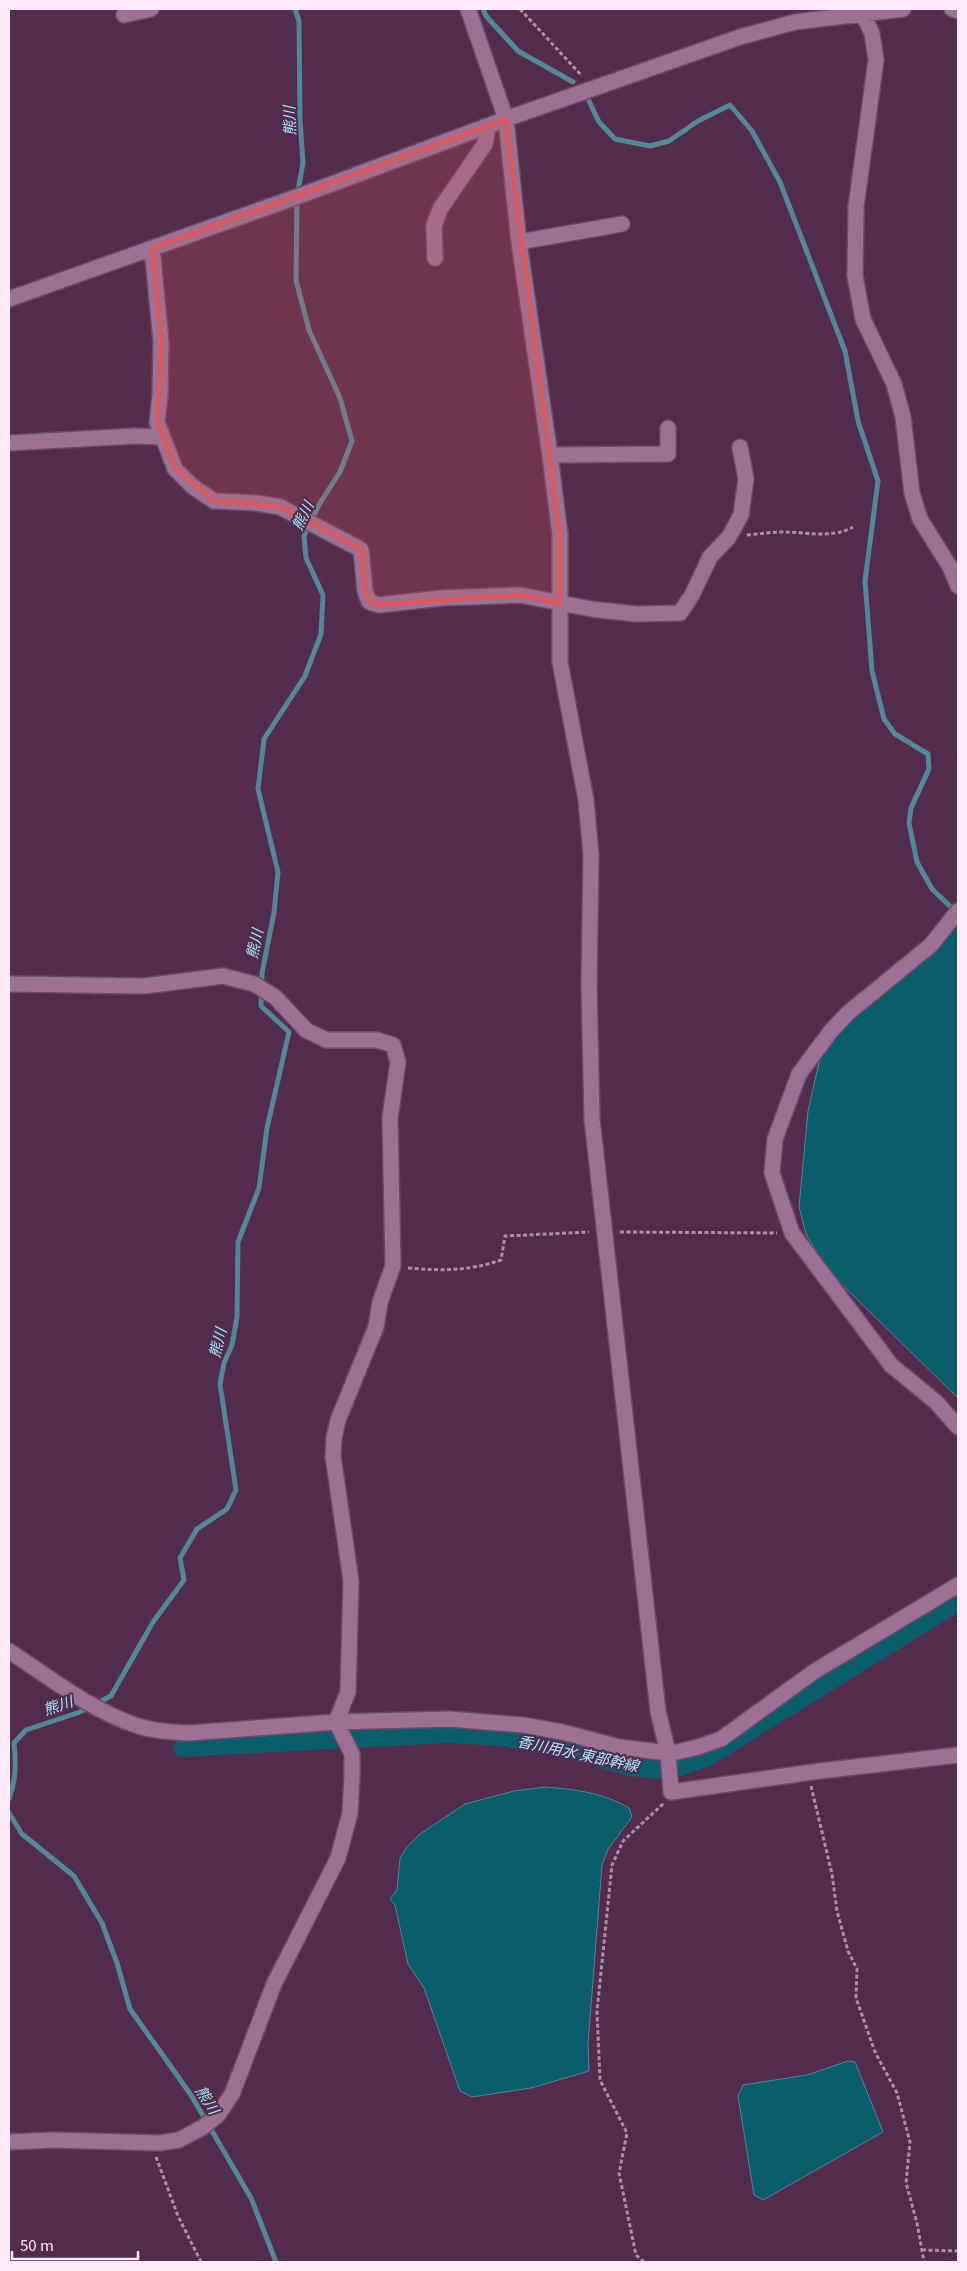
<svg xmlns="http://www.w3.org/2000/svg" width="967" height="2271" font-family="Georgia,'Noto Sans JP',serif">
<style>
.water{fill:#0a5e6c;stroke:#538896}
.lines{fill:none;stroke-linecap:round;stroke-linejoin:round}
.stream{stroke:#538896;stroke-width:5}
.canal{stroke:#0a5e6c;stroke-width:18}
.minor-casing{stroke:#6b4a66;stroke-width:18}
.path{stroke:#ae90a8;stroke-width:3;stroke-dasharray:4 2.5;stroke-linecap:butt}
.minor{stroke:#9d7095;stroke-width:15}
.marked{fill:#e0585c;fill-opacity:0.2;stroke:#e0585c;stroke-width:4;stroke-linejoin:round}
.labels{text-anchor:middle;stroke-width:4;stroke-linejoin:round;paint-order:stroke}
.water-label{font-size:15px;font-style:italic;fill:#a4ecfc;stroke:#532b4c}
</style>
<rect width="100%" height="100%" fill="#532b4c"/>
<path class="water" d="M958 905V1398L828 1271 806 1234 799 1207 808 1111 820 1058 843 1024Z
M545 1787C574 1789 604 1793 629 1808L632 1817 608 1849 602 1865 588 2044 589 2071 531 2088 472 2097 460 2091 424 1988 408 1964 395 1905 390 1899 397 1890 400 1858 406 1848 420 1834 465 1804 514 1791Z
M848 2061 855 2062 883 2132 763 2200 754 2195 738 2096 743 2085 807 2075Z"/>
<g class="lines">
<path class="stream" d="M483 9 486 16 518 51 573 82
M589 101 599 122 615 139 650 146 669 141 698 121 730 105 752 131 780 182 845 351 858 421 878 481 865 581 872 671 884 719 895 734 928 754 929 769 911 808 909 823 917 862 932 889 954 910
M9 1799C16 1780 16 1763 14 1743L26 1730 80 1712 111 1696 153 1622 184 1580 180 1558 197 1529 227 1509 236 1490 220 1384 224 1363 232 1345 237 1317 238 1242 259 1188 267 1128 289 1032 261 1006 262 973 274 913 278 872 258 789 264 739 305 676 321 634 323 595 306 558 304 536 320 503 340 472 352 441 340 398 309 330 296 280 297 196 303 163 300 120 299 21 295 9
M9 1813 22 1834 74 1876 102 1923 117 1963 130 2009 191 2095 251 2198 276 2262"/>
<path class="canal" d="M182 1748 448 1734 501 1737 563 1748 630 1767 658 1770 680 1767 708 1757 958 1602"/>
<defs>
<path id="minor" d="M468 9 506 119 519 242 550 455 560 534V662L586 800 591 855 589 986 592 1119 658 1711 668 1753 671 1792 820 1771 958 1755
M860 9 872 33 876 60 856 207 855 276 863 319 894 384 903 417 912 493 920 519 950 567 958 586
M952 9 958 11
M124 15 151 9
M519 242 622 224
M152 248 161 342 160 395 157 422 175 469 192 486 214 501 256 503 280 507 356 547 361 550 365 591 369 602 379 605 442 598 520 595 591 609 636 614 680 613 692 595 710 557 729 537 741 515 746 479 740 447
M435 258 434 226 440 209 485 144 488 127
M9 299 310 192 506 119 740 37 795 22 903 9
M9 443 135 436 161 437
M550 455 668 454V428
M958 911 931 945 848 1013 831 1031 799 1074 775 1139 772 1173 792 1233 891 1365 936 1402 958 1427
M9 984 144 986 223 976 254 984 275 997 306 1030 326 1040H377L393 1045 398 1062 390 1118 393 1266 380 1302 376 1327 338 1420 334 1438 333 1456 351 1581 348 1692 336 1722 352 1754V1776L350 1813 338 1858 274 1984 232 2094 218 2115 203 2127 179 2140 160 2143 53 2140 9 2142
M9 1651C49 1677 89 1709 135 1725 152 1731 171 1732 189 1733L336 1722 449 1719 523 1725 562 1732 619 1747 668 1753 677 1752 698 1747 721 1739 815 1671 958 1585"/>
</defs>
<use href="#minor" class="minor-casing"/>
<path class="path" d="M520 9 582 76
M747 535C759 534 771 532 783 532 805 532 833 539 853 527
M620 1232 777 1233
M408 1268C442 1271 469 1271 501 1260L505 1236 589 1232
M811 1786 832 1874 837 1911 848 1951 857 1969 856 1998 875 2052 897 2093 910 2142 906 2183 917 2223 924 2262
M156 2157 178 2216 201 2262
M922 2250 958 2251
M644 2262 636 2255 619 2173 627 2133 600 2080 597 2011 612 1865 623 1841 664 1803"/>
<use href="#minor" class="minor"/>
</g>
<path class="marked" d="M506 119 560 534V604L520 595 379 605 369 602 365 591 361 550 356 547 280 507 214 501 175 469 157 422 161 342 152 248Z"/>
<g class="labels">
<g class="water-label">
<text transform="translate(290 121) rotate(-92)" y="5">熊川</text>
<text transform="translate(303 516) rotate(-64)" y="5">熊川</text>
<text transform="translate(255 944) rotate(-78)" y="5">熊川</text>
<text transform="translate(218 1343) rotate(-76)" y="5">熊川</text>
<text transform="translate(58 1706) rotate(-19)" y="5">熊川</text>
<text transform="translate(578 1754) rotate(12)" y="5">香川用水 東部幹線</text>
<text transform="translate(207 2100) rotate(58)" y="5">熊川</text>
</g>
</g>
<rect width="967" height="2271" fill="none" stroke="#feeaf9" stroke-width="20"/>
<path d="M12 2251v8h126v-8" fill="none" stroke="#feeaf9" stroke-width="2.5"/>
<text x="20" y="2251" font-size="15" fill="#feeaf9" stroke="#532b4c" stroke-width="4" paint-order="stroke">50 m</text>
</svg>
